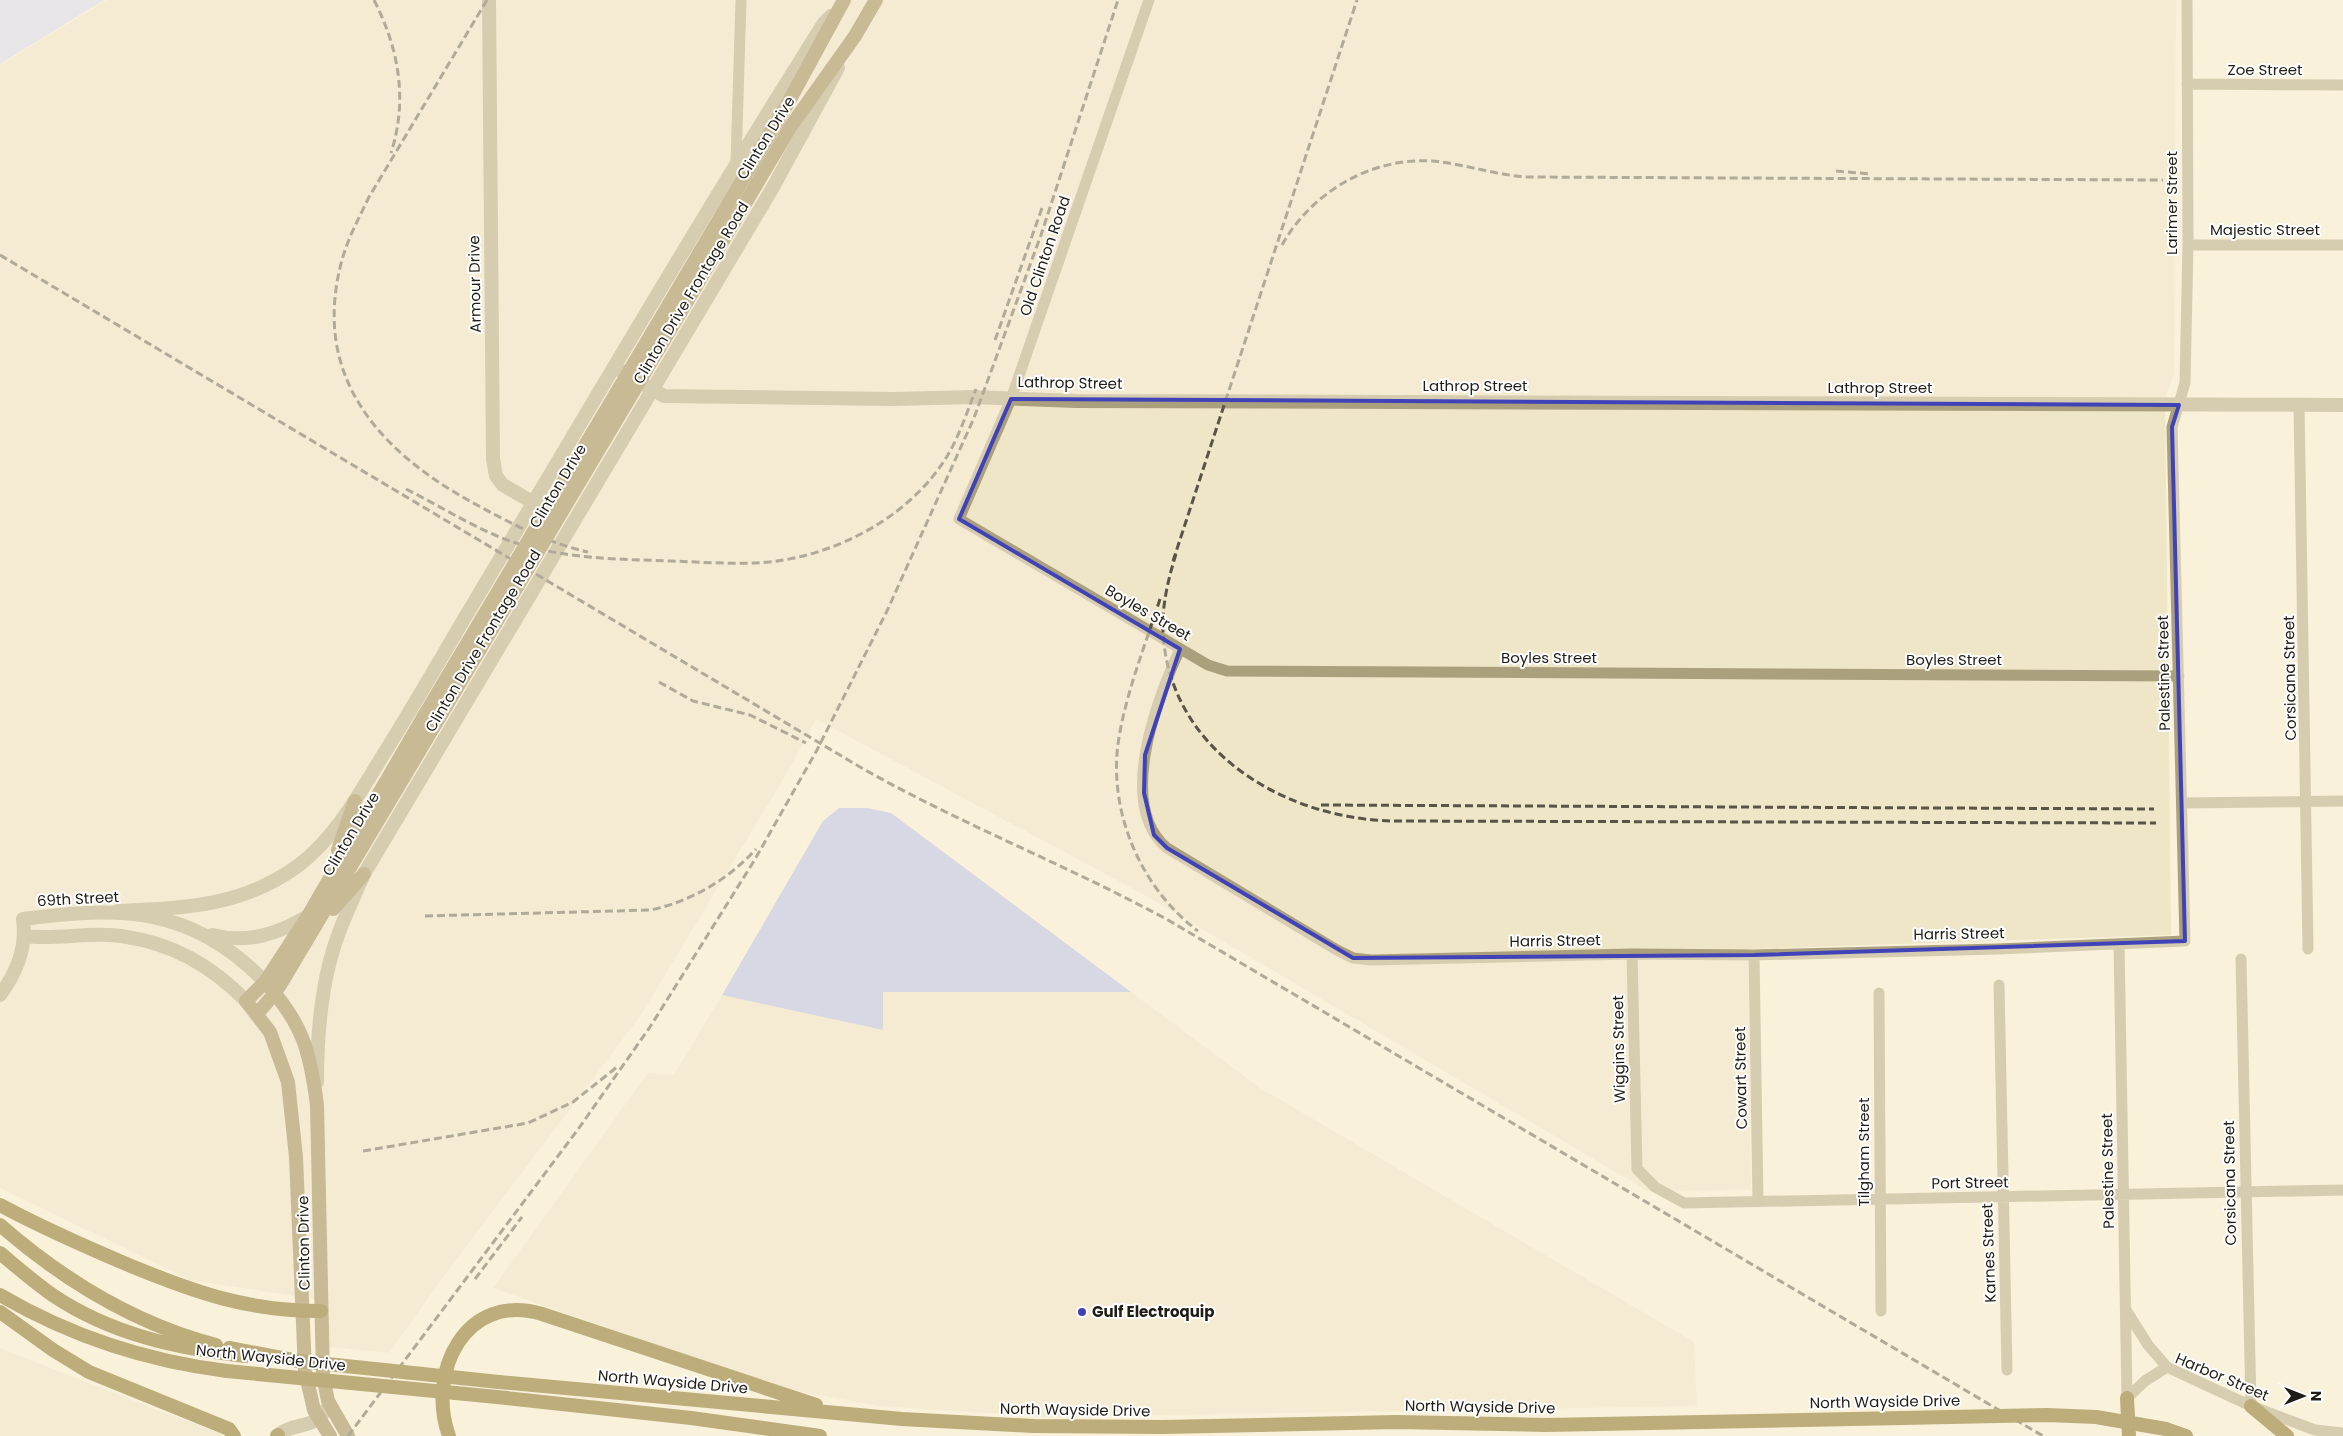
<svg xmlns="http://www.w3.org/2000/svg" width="2343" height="1436" font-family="Poppins,sans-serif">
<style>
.built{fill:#efe5c7}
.green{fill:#afbaf2}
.water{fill:#d1d8f8}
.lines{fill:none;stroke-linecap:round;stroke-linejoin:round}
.minor{stroke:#aba07d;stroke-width:11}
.tertiary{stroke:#aba07d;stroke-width:14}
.secondary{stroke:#897842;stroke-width:14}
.primary{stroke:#715b08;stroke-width:14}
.rail{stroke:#585448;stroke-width:3;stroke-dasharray:8 4;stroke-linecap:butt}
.secondary-bridge{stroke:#897842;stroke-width:14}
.primary-bridge{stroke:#715b08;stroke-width:14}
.marked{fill:none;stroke:#4043b7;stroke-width:4;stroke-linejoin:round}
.poi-dot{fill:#4043b7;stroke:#fefefe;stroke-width:2}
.labels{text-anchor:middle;stroke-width:4;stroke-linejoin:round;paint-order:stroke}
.street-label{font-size:15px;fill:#1f1d15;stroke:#fefefe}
.poi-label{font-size:15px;font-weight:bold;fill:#1f1d15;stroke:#fefefe;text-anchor:start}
</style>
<rect width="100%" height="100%" fill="#f9f1da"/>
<path class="built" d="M107 0H2176L2174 372 2165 399 2171 935 1748 949 1751 1190 1648 1191 1141 893 816 719 791 766 641 1015 446 1273 389 1353 329 1347 328 1301 190 1280 0 1188V65Z
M883 992H1131L1260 1088 1694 1342 1697 1406 1047 1417 879 1406 785 1389 493 1288 648 1073 674 1075 722 995 883 1029Z
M0 1348 170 1415 231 1436H0Z"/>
<path class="green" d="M839 808H867L891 813 1131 992H883V1030L722 995 823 821Z"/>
<path class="water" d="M0 0H104L0 64Z"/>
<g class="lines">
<path class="minor" d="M1149 0 1011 399 959 519 1208 665 1227 671 2179 676
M2187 84 2343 85
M736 163 741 0
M2188 245H2343
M2299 405 2308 949
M1180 649C1157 699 1116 805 1167 848L1337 950 1353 958 1371 960 1632 954 1754 955 1998 949 2185 941 2172 427 2185 383 2188 245 2187 0
M2182 803 2343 801
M2119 944 2127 1398
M1632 954 1637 1169 1655 1187 1684 1203 2343 1190
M1754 955 1758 1201
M2241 959 2251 1406
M1999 985 2007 1370
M1879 993 1881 1311
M2126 1310 2148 1345 2167 1367 2251 1406 2315 1430 2343 1433
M2127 1398 2145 1381 2167 1367"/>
<path class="tertiary" d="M489 0 493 459 496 476 503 485 541 507
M615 367 664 396 894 399 973 397 1076 401 2343 405
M118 911C185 908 242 907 299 865 337 836 360 792 385 752 412 708 438 664 464 619 583 420 700 219 824 23L831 16
M212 935C247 944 278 934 308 916
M24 936C58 940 93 931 127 937 174 944 214 968 246 1001
M0 995C17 972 27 948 23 919 121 906 192 906 265 982
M317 1082C317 1032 321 978 340 930 347 911 356 892 364 874L772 189 838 68
M277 1436C291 1424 303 1428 316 1420 321 1417 326 1410 330 1405"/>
<path class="secondary" d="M652 333 788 103 844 0
M664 340 791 126 855 36 876 0
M338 850 355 801
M333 909 364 874
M265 982C303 1024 310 1051 317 1105L323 1376 328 1401 348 1436
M257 1014 275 993 286 975 436 723
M330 1436 314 1410 305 1371 296 1157 288 1082 270 1032 246 1001 265 982 308 916 424 716"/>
<path class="primary" d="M0 1205C43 1228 86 1247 131 1266 197 1293 248 1311 321 1311
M0 1225C62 1279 135 1324 216 1345
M0 1253C18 1268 35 1283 54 1296 111 1334 178 1349 245 1356
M0 1295C70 1336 146 1361 227 1371
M0 1312 53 1350 89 1372 229 1429 234 1436
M499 1382 902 1419 1033 1426 1163 1427 1396 1422 1546 1425 1902 1418
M497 1397 691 1418 820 1436
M2127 1398 2129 1436
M2251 1406 2287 1436
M2166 1429 2186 1436
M277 1436 278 1435
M449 1436C426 1372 466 1291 542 1314L816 1405"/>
<path class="rail" d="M374 0C399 49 408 100 391 153
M487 0 369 197C359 218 348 238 342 260 310 377 380 453 477 505 512 524 548 543 588 552
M1836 171 1871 174
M1282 245C1312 192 1371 157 1433 161 1465 164 1495 175 1527 177L2163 180
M0 255 860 767C960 824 1067 865 1168 920L2043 1436
M995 340 1042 208
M406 489C440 506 474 528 510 541 563 559 616 559 671 561 703 562 736 565 769 562 837 555 909 517 946 458 959 437 967 412 976 389
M1176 554C1167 583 1160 613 1164 644 1177 756 1289 819 1393 821L2156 823
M1173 561 1357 0
M1160 599C1145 646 1125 695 1118 744 1109 815 1142 889 1198 931
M659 682 693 701 750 715 806 743
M1321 805 2154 809
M425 916 651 910C691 901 728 880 756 849
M363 1151 528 1123 573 1102 617 1067
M475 1279 522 1217
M348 1436 579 1128 650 1027 754 861 817 750 887 611 974 418 1041 235 1118 0"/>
<path class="secondary-bridge" d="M424 716 652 333
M436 723 664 340"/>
<path class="primary-bridge" d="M229 1348 298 1361 499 1382
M227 1371 497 1397
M1902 1418 2047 1415 2096 1417 2166 1429"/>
</g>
<path d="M0 0H2343V1436H0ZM1011 399 2179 405 2172 427 2185 941 1754 955 1353 958 1167 848 1154 835 1144 793 1145 755 1180 649 959 519Z" fill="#f9f1da" fill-opacity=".55" fill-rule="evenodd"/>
<path class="marked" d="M1011 399 2179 405 2172 427 2185 941 1754 955 1353 958 1167 848 1154 835 1144 793 1145 755 1180 649 959 519Z"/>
<circle class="poi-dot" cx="1082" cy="1312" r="5"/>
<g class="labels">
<g class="street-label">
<text x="2265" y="75">Zoe Street</text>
<text transform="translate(766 138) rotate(-58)" y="5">Clinton Drive</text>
<text transform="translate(2172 203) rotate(-90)" y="5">Larimer Street</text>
<text x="2265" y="235">Majestic Street</text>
<text transform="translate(1045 256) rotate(-71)" y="5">Old Clinton Road</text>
<text transform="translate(475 284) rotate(-91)" y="5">Armour Drive</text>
<text transform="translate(691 293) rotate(-59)" y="5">Clinton Drive Frontage Road</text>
<text transform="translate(1070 383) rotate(1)" y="5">Lathrop Street</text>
<text x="1475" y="391">Lathrop Street</text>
<text x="1880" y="393">Lathrop Street</text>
<text transform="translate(558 486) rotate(-59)" y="5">Clinton Drive</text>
<text transform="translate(1148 613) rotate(30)" y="5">Boyles Street</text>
<text transform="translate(483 641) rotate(-59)" y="5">Clinton Drive Frontage Road</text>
<text x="1549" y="663">Boyles Street</text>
<text x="1954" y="665">Boyles Street</text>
<text transform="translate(2164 673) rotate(-91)" y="5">Palestine Street</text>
<text transform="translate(2290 678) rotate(-91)" y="5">Corsicana Street</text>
<text transform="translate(351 834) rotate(-59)" y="5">Clinton Drive</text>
<text transform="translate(78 899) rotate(-3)" y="5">69th Street</text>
<text transform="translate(1959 934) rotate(-1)" y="5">Harris Street</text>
<text transform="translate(1555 941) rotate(-1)" y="5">Harris Street</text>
<text transform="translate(1619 1049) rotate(-91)" y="5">Wiggins Street</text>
<text transform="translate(1741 1078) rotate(-91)" y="5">Cowart Street</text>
<text transform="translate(1864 1152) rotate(-90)" y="5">Tilgham Street</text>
<text transform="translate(2108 1171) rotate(-91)" y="5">Palestine Street</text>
<text transform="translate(1970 1183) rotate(-1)" y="5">Port Street</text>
<text transform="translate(2230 1183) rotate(-91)" y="5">Corsicana Street</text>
<text transform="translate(304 1243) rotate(-91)" y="5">Clinton Drive</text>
<text transform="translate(1989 1253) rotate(-92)" y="5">Karnes Street</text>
<text transform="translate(271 1358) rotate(6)" y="5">North Wayside Drive</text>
<text transform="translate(2222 1377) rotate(23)" y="5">Harbor Street</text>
<text transform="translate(673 1382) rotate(5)" y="5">North Wayside Drive</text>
<text transform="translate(1885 1402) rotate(-1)" y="5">North Wayside Drive</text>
<text transform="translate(1480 1407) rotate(1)" y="5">North Wayside Drive</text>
<text transform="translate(1075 1410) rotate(1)" y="5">North Wayside Drive</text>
</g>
<g class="poi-label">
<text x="1092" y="1317">Gulf Electroquip</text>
</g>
</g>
<g transform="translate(2303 1396) rotate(90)" stroke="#fefefe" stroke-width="4" paint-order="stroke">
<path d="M0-4L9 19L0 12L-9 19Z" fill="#1f1d15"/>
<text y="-8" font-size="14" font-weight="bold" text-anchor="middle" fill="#1f1d15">N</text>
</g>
</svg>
